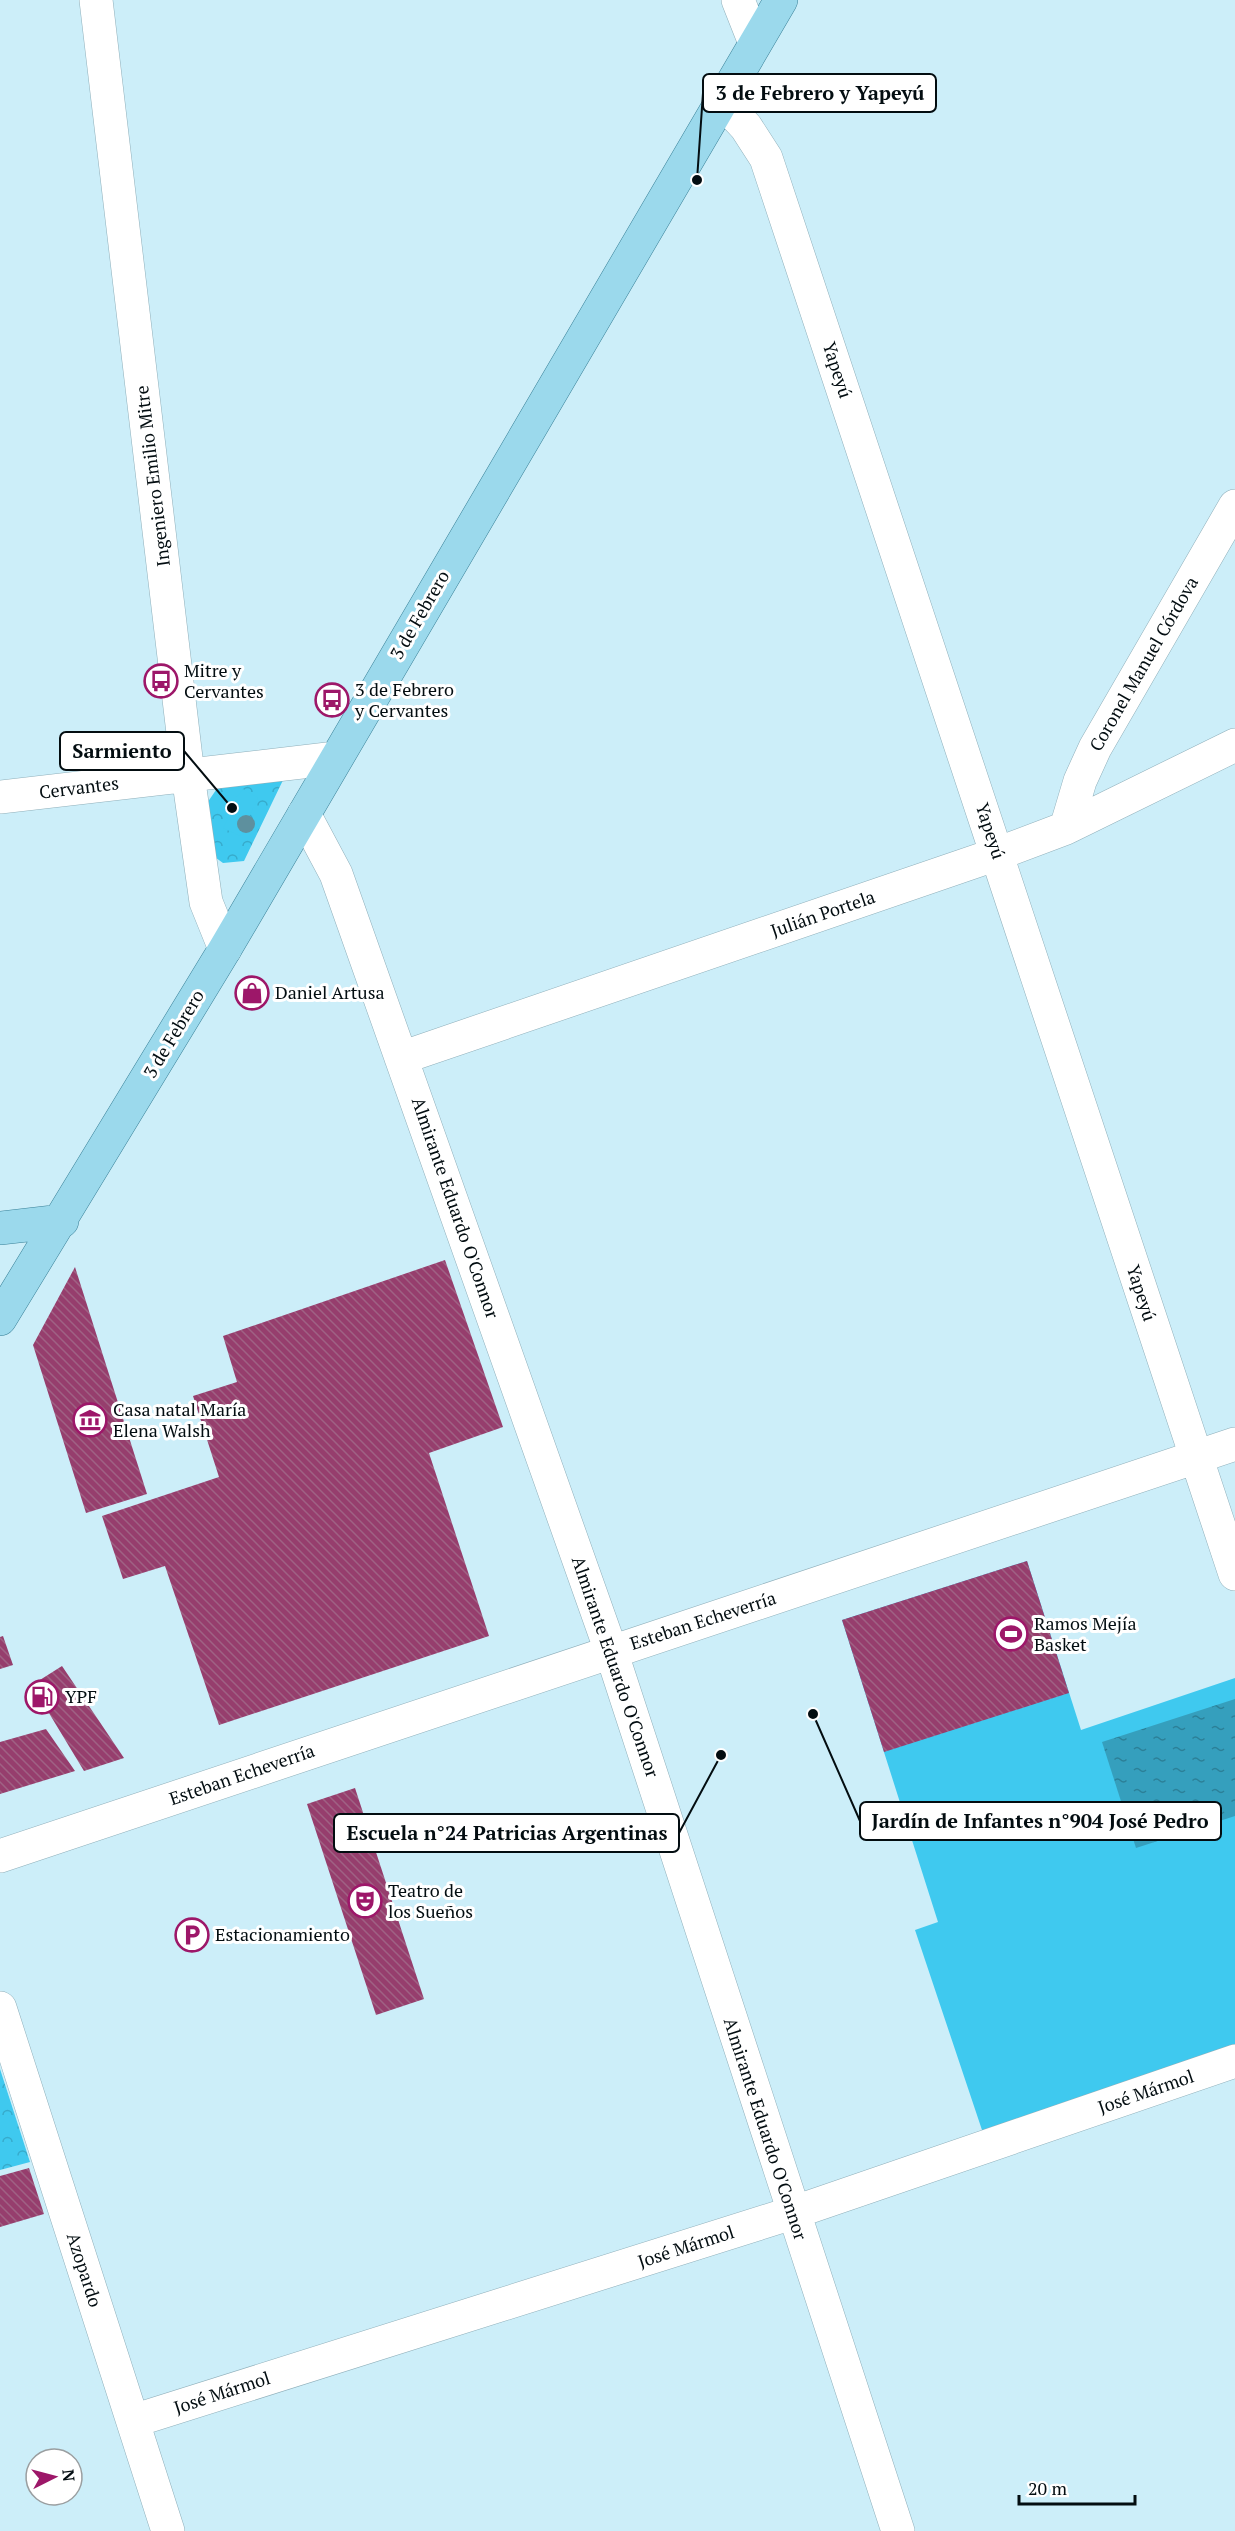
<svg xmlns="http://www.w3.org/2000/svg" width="1235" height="2531" font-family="'PT Serif',serif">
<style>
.park{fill:url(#park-crowns)}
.garden{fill:#3fc9ef}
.water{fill:url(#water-ripples)}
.building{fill:url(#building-back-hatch)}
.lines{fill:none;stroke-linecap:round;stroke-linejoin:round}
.minor-casing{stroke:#8fafba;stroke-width:34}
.major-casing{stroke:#3a8198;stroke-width:34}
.minor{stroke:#fff;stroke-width:33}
.major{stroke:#9bd9ec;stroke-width:33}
.tree{fill:#5e909e}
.labels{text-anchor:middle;stroke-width:6;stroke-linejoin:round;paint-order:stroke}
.street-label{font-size:18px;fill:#030d11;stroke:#fff}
.poi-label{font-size:18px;fill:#030d11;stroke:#fff;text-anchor:start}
.leader{fill:none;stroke:#030d11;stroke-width:2}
.callout-dot{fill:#030d11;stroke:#fff;stroke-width:2}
.callout{fill:#fff;stroke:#030d11;stroke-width:2}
.callout-label{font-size:20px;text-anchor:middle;font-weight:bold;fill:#030d11}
</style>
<defs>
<pattern id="park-crowns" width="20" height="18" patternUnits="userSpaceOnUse" patternTransform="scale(1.5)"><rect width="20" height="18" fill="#3fc9ef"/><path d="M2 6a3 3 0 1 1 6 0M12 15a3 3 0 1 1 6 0" fill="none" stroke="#36abcc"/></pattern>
<pattern id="water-ripples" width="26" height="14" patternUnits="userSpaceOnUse" patternTransform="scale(1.5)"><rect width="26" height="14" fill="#359fbd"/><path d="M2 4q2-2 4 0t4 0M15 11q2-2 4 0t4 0" fill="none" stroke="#2b8098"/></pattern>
<pattern id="building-back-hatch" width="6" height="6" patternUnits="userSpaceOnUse" patternTransform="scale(1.5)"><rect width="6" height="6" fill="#963e6d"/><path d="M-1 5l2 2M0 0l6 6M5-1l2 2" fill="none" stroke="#9f6284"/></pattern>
</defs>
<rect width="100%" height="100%" fill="#cceef9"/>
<path class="park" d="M285 776 244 861 223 863 212 855 205 806 216 790 231 782Z
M0 2069 30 2162 0 2170Z"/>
<path class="garden" d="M243 789 258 798 240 836 223 828 228 819 217 812 227 792 237 797Z
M1027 1561 1081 1730 1235 1678V2053L983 2133 915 1930 938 1922 842 1620Z"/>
<path class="water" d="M1235 1699V1816L1136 1848 1102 1742Z"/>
<path class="building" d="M445 1260 503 1427 429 1453 489 1636 219 1725 165 1566 123 1579 102 1516 219 1477 193 1396 237 1382 223 1336Z
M75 1267 147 1494 86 1513 33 1345Z
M1027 1561 1069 1693 884 1752 842 1620Z
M3 1636 13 1665 0 1669V1637Z
M62 1666 124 1758 84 1771 32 1685Z
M46 1729 75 1771 0 1794V1742Z
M355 1788 424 1999 376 2015 307 1804Z
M29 2168 44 2214 0 2227V2176Z"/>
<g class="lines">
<defs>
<path id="minor" d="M96 0 188 775 206 902 225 949
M738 0 755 43
M721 100 746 127 766 158 1235 1574
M0 797 336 758
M304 814 336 874 611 1651 898 2531
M1066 828 1080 781 1095 748 1235 506
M401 1058 997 854 1066 828 1235 745
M0 1856 1235 1444
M0 2008 168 2531
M133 2421 792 2213 1235 2061"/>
<path id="major" d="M0 1228 62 1221
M0 1319 225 949 781 0"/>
</defs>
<use href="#minor" class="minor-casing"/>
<use href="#major" class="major-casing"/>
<use href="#minor" class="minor"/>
<use href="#major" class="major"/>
</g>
<circle class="tree" cx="246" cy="824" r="9"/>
<defs>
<symbol id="bus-ring" viewBox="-11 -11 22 22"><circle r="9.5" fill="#fff" stroke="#9d1769" stroke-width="1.5"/><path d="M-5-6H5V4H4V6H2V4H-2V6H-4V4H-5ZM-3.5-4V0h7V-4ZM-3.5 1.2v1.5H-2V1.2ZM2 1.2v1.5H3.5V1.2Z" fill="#9d1769"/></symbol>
<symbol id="shop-ring" viewBox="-11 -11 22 22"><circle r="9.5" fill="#fff" stroke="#9d1769" stroke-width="1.5"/><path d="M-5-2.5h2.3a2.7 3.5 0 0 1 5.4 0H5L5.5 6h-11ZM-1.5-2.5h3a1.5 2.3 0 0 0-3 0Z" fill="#9d1769"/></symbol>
<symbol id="museum-ring" viewBox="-11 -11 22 22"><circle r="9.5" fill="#fff" stroke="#9d1769" stroke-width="1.5"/><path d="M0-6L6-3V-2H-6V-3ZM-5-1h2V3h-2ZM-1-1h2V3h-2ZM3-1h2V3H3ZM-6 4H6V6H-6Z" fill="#9d1769"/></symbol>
<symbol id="stadium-ring" viewBox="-11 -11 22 22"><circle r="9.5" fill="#fff" stroke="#9d1769" stroke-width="1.5"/><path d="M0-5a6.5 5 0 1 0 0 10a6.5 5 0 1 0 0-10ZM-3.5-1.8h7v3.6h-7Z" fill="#9d1769"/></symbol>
<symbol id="fuel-ring" viewBox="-11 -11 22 22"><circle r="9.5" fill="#fff" stroke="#9d1769" stroke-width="1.5"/><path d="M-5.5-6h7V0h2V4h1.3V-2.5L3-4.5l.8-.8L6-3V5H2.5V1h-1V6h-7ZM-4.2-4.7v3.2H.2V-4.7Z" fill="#9d1769"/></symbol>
<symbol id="theatre-ring" viewBox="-11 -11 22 22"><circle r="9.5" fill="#fff" stroke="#9d1769" stroke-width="1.5"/><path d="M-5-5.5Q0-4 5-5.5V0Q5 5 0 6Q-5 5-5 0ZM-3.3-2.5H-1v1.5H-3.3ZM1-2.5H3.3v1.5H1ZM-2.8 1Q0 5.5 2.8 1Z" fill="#9d1769"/></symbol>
<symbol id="parking-ring" viewBox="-11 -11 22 22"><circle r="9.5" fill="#fff" stroke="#9d1769" stroke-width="1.5"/><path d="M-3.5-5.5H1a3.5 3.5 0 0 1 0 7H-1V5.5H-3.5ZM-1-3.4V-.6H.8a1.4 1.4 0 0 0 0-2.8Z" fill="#9d1769"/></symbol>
</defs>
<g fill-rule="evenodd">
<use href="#bus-ring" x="142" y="662" width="38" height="38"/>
<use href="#bus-ring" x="313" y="681" width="38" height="38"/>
<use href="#shop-ring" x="233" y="974" width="38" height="38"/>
<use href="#museum-ring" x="71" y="1401" width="38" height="38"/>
<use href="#stadium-ring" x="992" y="1615" width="38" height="38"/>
<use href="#fuel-ring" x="23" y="1678" width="38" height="38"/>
<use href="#theatre-ring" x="346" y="1882" width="38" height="38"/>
<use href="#parking-ring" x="173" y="1916" width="38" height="38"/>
</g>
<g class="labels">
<g class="street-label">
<text transform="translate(837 370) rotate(72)" y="6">Yapeyú</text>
<text transform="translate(153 476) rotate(-97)" y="6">Ingeniero Emilio Mitre</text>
<text transform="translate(420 615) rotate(-60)" y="6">3 de Febrero</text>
<text transform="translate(1144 664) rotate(-60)" y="6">Coronel Manuel Córdova</text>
<text transform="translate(79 788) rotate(-7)" y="6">Cervantes</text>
<text transform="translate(990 831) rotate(72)" y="6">Yapeyú</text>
<text transform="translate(823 914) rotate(-19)" y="6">Julián Portela</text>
<text transform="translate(174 1034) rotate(-59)" y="6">3 de Febrero</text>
<text transform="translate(455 1208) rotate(71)" y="6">Almirante Eduardo O'Connor</text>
<text transform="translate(1141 1293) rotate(72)" y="6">Yapeyú</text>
<text transform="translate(703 1621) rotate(-18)" y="6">Esteban Echeverría</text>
<text transform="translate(615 1667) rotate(71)" y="6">Almirante Eduardo O'Connor</text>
<text transform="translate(242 1775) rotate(-19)" y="6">Esteban Echeverría</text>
<text transform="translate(1146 2092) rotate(-19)" y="6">José Mármol</text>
<text transform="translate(765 2129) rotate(72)" y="6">Almirante Eduardo O'Connor</text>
<text transform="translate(686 2247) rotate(-18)" y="6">José Mármol</text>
<text transform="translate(84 2270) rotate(72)" y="6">Azopardo</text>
<text transform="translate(222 2393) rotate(-18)" y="6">José Mármol</text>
</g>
<g class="poi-label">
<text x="184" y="677">Mitre y<tspan x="184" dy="21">Cervantes</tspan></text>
<text x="355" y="696">3 de Febrero<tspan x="355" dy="21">y Cervantes</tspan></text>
<text x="275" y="999">Daniel Artusa</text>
<text x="113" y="1416">Casa natal María<tspan x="113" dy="21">Elena Walsh</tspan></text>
<text x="1034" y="1630">Ramos Mejía<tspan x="1034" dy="21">Basket</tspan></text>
<text x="65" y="1703">YPF</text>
<text x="388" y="1897">Teatro de<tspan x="388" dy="21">los Sueños</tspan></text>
<text x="215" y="1941">Estacionamiento</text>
</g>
</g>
<path class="leader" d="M697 180L703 93M232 808L184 751M813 1714L860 1821M721 1755L679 1833"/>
<g class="callout-dot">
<circle cx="697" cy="180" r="6"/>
<circle cx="232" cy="808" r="6"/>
<circle cx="813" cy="1714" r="6"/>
<circle cx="721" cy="1755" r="6"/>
</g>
<g class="callout">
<rect x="703" y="74" width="233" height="38" rx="6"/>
<rect x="60" y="732" width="124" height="38" rx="6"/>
<rect x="860" y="1802" width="361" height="38" rx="6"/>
<rect x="334" y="1814" width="345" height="38" rx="6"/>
</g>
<g class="callout-label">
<text x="820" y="100">3 de Febrero y Yapeyú</text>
<text x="122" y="758">Sarmiento</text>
<text x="1040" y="1828">Jardín de Infantes n°904 José Pedro</text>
<text x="507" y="1840">Escuela n°24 Patricias Argentinas</text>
</g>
<g transform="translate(54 2477) rotate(84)"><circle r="28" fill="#ffffff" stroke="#9a9ea0" stroke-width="1.5"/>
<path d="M0-4.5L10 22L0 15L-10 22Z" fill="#9d1769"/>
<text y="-9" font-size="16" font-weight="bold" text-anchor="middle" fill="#030d11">N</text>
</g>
<path d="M1019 2495v9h116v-9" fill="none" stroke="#030d11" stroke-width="3"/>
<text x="1028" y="2495" font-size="18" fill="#030d11" stroke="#ffffff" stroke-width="4.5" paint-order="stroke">20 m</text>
</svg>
